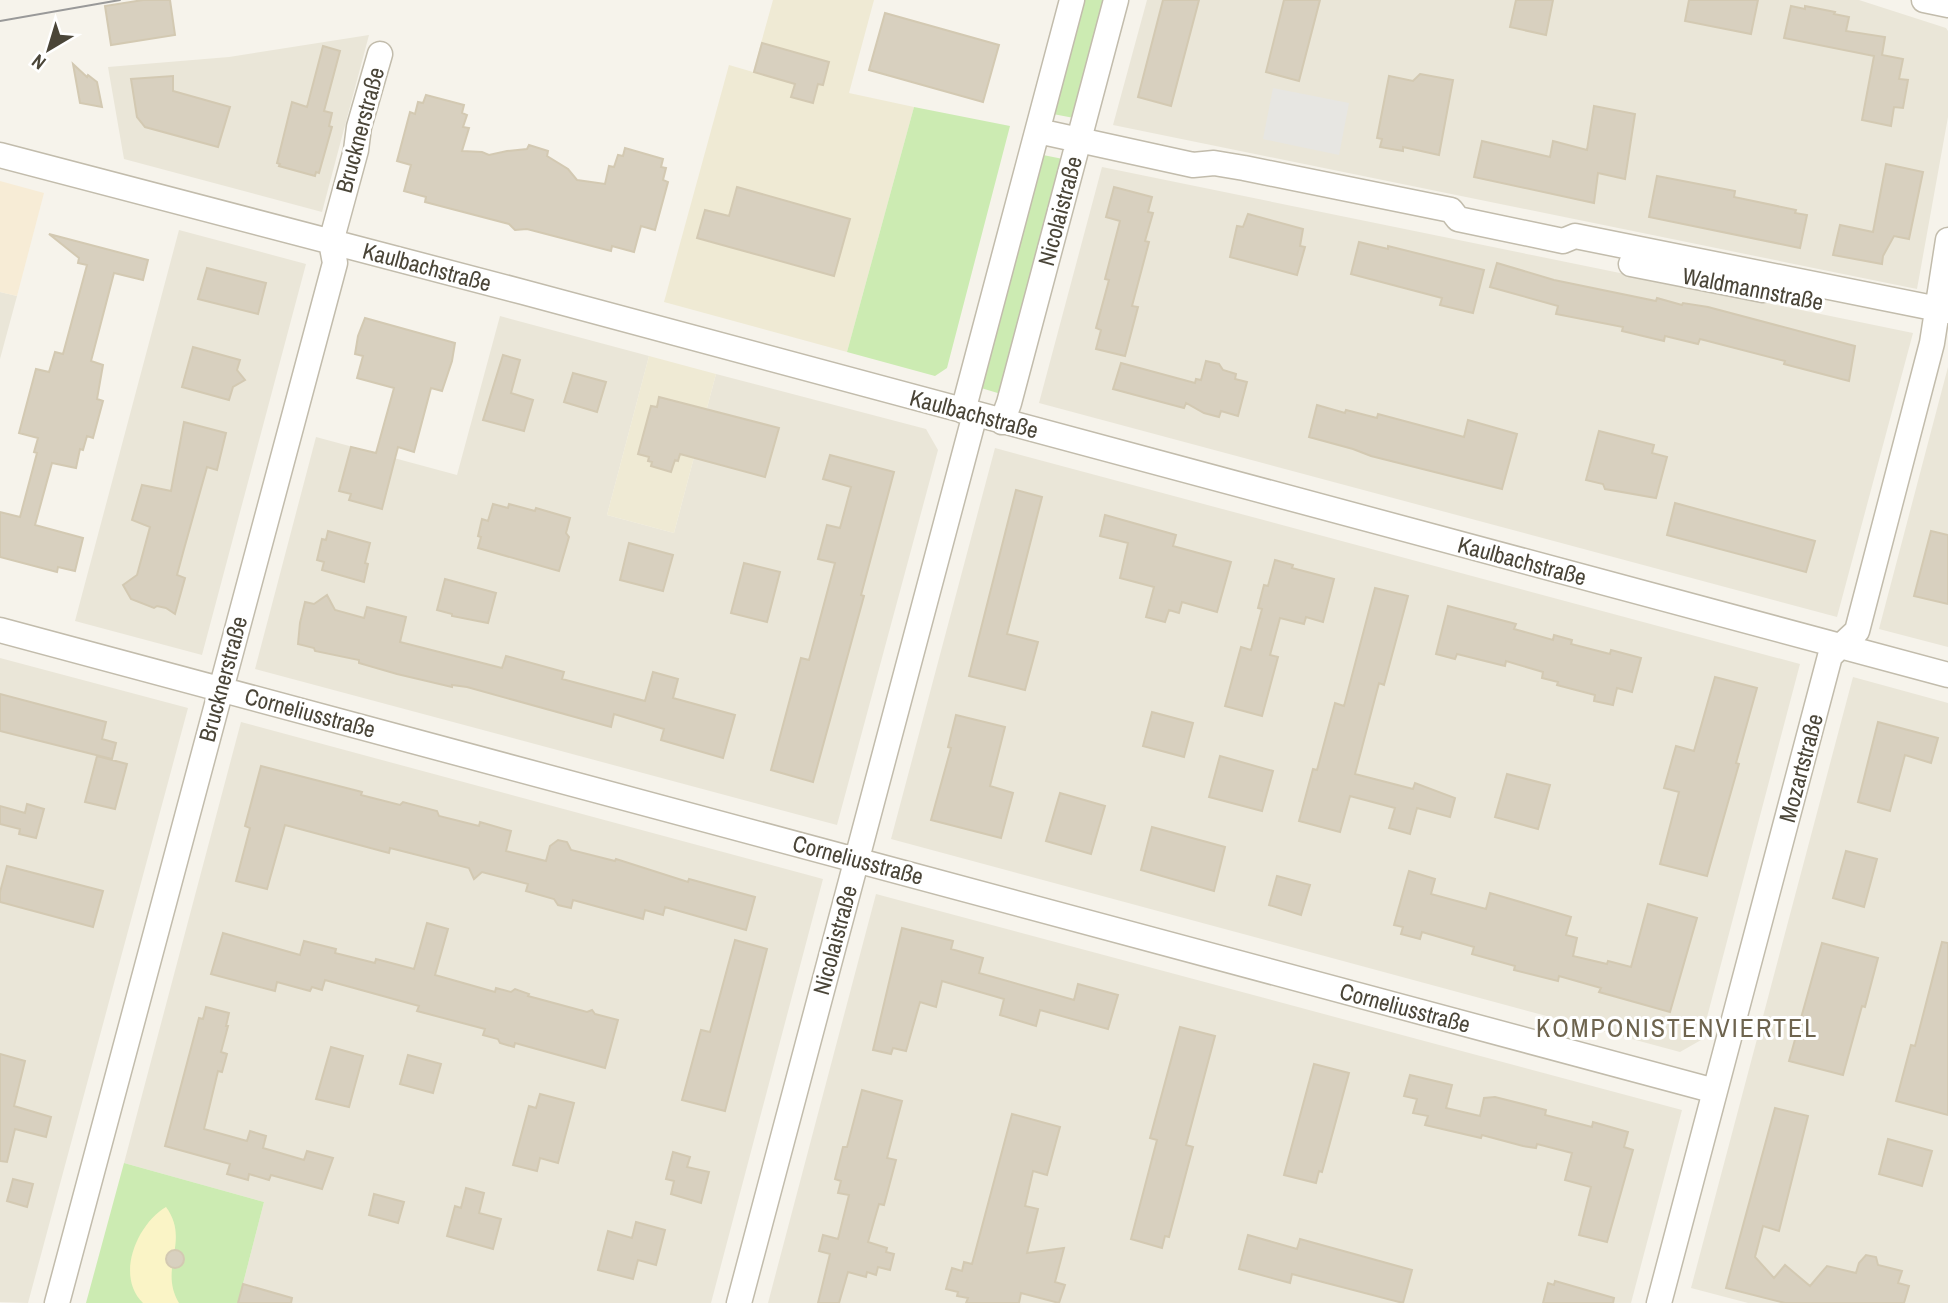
<svg xmlns="http://www.w3.org/2000/svg" width="1948" height="1303" font-family="'Archivo Narrow',sans-serif">
<style>
.residential{fill:#eae6d8}
.commercial{fill:#f7ecd6}
.education{fill:#efead4}
.green{fill:#ccebb2}
.sand{fill:#faf4c6}
.parking{fill:#e7e6e2}
.building{fill:#d8d0bf;stroke:#d3c9b2;stroke-width:2}
.lines{fill:none;stroke-linecap:round;stroke-linejoin:round}
.street-casing{stroke:#c2bcac;stroke-width:27}
.street{stroke:#fff;stroke-width:24}
.tram{stroke:#999;stroke-width:2}
.labels{text-anchor:middle;stroke-width:6;stroke-linejoin:round;paint-order:stroke}
.street-label{font-size:23px;fill:#4a4538;stroke:#fff}
.quarter-label{font-size:26px;letter-spacing:2px;fill:#6e644f;stroke:#fff}
</style>
<rect width="100%" height="100%" fill="#f6f3eb"/>
<path class="residential" d="M1147 0H1859L1946 28 1948 31V117L1917 289 1113 125Z
M369 35 322 212 124 159 108 67 229 57Z
M1102 167 1913 333 1837 617 1039 403Z
M179 230 306 264 202 655 75 621Z
M0 292 17 296 0 359Z
M500 316 649 356 607 515 674 533 716 374 926 429 938 450 837 825 255 669 316 437 457 475Z
M1948 367V647L1879 629Z
M995 448 1800 664 1701 1040 1680 1052 891 839Z
M0 658 188 708 28 1303 0 1302Z
M1853 677 1948 703V1303H1748L1691 1288Z
M241 722 823 879 711 1303H238L264 1202 124 1163Z
M876 894 1682 1110 1631 1303H768Z"/>
<path class="commercial" d="M0 181 44 193 17 296 0 292Z"/>
<path class="education" d="M773 0H874L849 93 914 107 847 352 664 302 729 65 753 72Z
M649 356 716 374 674 533 607 515Z"/>
<path class="green" d="M1081 0H1109L1074 118 1053 114Z
M914 107 1010 126 947 368 935 376 847 352Z
M1043 155 1063 159 1001 394 981 388Z
M124 1163 264 1202 238 1303H86Z"/>
<path class="sand" d="M166 1207C191 1241 158 1268 179 1303H143C115 1276 137 1224 166 1207Z"/>
<path class="parking" d="M1273 88 1349 103 1339 155 1263 139Z"/>
<path class="building" d="M143 0H170L175 35 111 45 105 6Z
M1163 0H1199L1171 106 1138 97Z
M1284 0H1320L1299 81 1266 72Z
M1516 0H1553L1546 35 1510 27Z
M1689 0H1758L1751 34 1685 21Z
M1791 6 1805 9V6L1835 12 1834 14 1849 17 1846 31 1885 37 1882 55 1903 59 1899 79 1908 80 1903 108 1894 107 1891 126 1862 120 1874 56 1784 38Z
M885 13 999 45 983 102 869 70Z
M762 43 829 62 823 85 818 84 813 103 791 97 795 84 754 72Z
M323 46 340 51 324 111 332 113 329 126 332 127 319 173 316 172 315 176 279 166 280 164 277 163 292 102 307 107Z
M73 64 87 77 88 75 97 82 102 107 80 103Z
M1420 74 1453 80 1439 155 1403 147V151L1380 147 1382 139 1377 138 1389 76 1413 81Z
M173 76V91L230 107 218 147 145 127 137 117 131 79Z
M426 95 464 105 462 113 467 115 463 127 469 128 462 151 482 152 489 155 507 151 527 149 529 145 548 151 547 156 568 169 577 180 605 184 609 166 614 167 618 155 623 156 625 148 663 159 661 167 666 168 663 180 668 182 655 230 641 226 634 252 612 246 611 251 527 229 515 230 509 224 425 202 426 197 404 191 411 165 397 161 410 112 415 114 418 102 423 103Z
M1594 106 1635 114 1625 179 1598 173 1594 203 1474 177 1482 141 1550 157 1553 141 1587 150Z
M1886 164 1923 172 1909 239 1894 236 1883 256 1882 264 1833 255 1840 225 1873 232Z
M1657 176 1735 191 1734 197 1796 210 1795 213 1807 215 1800 248 1649 217Z
M737 187 850 219 834 276 697 238 705 210 729 216Z
M1114 187 1152 197 1148 212 1153 213 1145 241 1149 242 1132 306 1138 307 1125 356 1096 349 1101 330 1096 328 1109 280 1105 279 1120 221 1106 217Z
M1248 214 1303 229 1300 246 1305 247 1297 275 1230 257 1237 226 1243 227Z
M49 234 148 260 143 280 114 273 91 361 103 365 97 399 103 401 93 438 87 436 83 450 80 449 76 468 52 463 35 525 83 538 75 571 58 567 57 572 0 557V512L20 517 37 453 34 452 38 438 19 433 36 369 49 372 55 352 63 354 87 265 78 263 79 258Z
M1359 242 1388 249V246L1484 270 1473 313 1440 305 1442 298 1351 274Z
M1497 263 1554 280 1656 301 1657 298 1682 305 1683 303 1708 307 1855 346 1849 381 1784 364 1785 361 1700 339 1698 344 1665 336 1664 341 1622 331 1623 327 1556 314 1558 306 1490 287Z
M207 268 266 283 258 314 198 299Z
M365 318 455 343 452 361 442 391 431 388 414 452 398 447 382 509 349 500 351 494 339 491 351 447 376 453 394 388 357 378 363 356 355 354 358 336Z
M193 347 240 360 237 370 245 380 233 387 229 400 182 387Z
M503 355 520 360 511 393 533 400 524 431 483 420Z
M1206 361 1219 364 1223 370 1236 374 1235 379 1247 382 1238 416 1221 411 1219 417 1204 413 1186 403 1184 408 1113 389 1121 363 1195 383 1196 379 1201 380Z
M573 373 606 382 597 412 564 402Z
M659 397 779 428 765 477 680 454 678 461 675 460 671 472 651 466 652 462 648 461 649 457 638 454 651 406 657 407Z
M1317 405 1345 413 1346 410 1377 418 1378 414 1464 437 1468 420 1517 434 1502 489 1371 456 1353 449 1309 437Z
M184 422 226 433 217 470 207 467 184 549 177 575 185 578 175 614 166 608 157 606 154 608 131 599 123 585 137 575 150 527 132 520 142 485 171 491Z
M1599 431 1654 445 1652 453 1667 457 1656 498 1605 489 1603 484 1586 480Z
M830 455 894 472 861 595 864 596 813 782 771 770 801 658 809 660 835 563 818 559 827 525 840 528 851 487 823 479Z
M1016 490 1042 497 1007 634 1038 642 1025 690 969 676Z
M1675 503 1815 541 1806 572 1667 535Z
M493 504 508 508 509 504 535 511 536 508 570 518 566 533 569 537 559 571 478 548 481 537 478 536 482 519 488 521Z
M1105 515 1176 535 1173 546 1231 562 1217 612 1182 602 1179 613 1169 610 1165 622 1146 617 1154 587 1120 578 1128 543 1100 536Z
M328 531 370 543 365 563 368 564 364 582 322 570 324 562 317 560 322 539 326 540Z
M1931 531 1948 535V604L1914 596Z
M629 543 673 555 663 591 620 580Z
M1275 560 1293 565 1292 568 1334 579 1323 622 1306 617 1304 624 1280 618 1270 655 1278 657 1262 716 1225 706 1241 647 1251 650 1262 609 1258 608 1264 585 1268 586Z
M744 563 780 572 767 622 731 613Z
M445 579 496 593 488 623 452 616V614L437 610Z
M1375 588 1408 596 1384 685 1379 683 1355 774 1413 789 1415 783 1455 798 1450 817 1417 808 1410 834 1389 828 1395 808 1350 796 1340 832 1299 821 1313 769 1317 770 1335 703 1344 706Z
M327 595 335 610 364 618 367 607 406 617 400 642 502 668 506 656 564 672 562 679 645 701 653 672 678 679 673 698 735 715 723 758 661 740 664 729 614 714 611 727 467 687 452 685V687L397 674 359 663V660L315 651 314 648 298 644 300 623 305 602 314 604Z
M1448 606 1516 624 1514 629 1553 640 1554 635 1572 640 1571 644 1610 654 1611 650 1641 658 1632 692 1617 688 1613 705 1594 701 1595 695 1557 685 1558 682 1542 678 1543 672 1506 661 1505 666 1457 654 1455 659 1436 654Z
M1715 677 1757 688 1736 763 1739 764 1707 876 1660 864 1679 792 1664 788 1676 746 1694 751Z
M0 694 106 722 102 739 116 743 112 759 0 731Z
M1152 712 1193 723 1184 757 1143 746Z
M956 715 1005 727 990 786 1013 793 1001 838 931 820 951 748 948 747Z
M1878 722 1938 738 1931 763 1905 755 1890 811 1858 802Z
M97 756 127 764 115 809 85 802Z
M1220 756 1273 771 1262 811 1209 797Z
M261 766 362 792 361 795 400 805 403 802 437 811 439 816 479 826 480 822 511 831 506 851 546 861 550 846 558 840 567 842 571 850 615 861 616 859 688 882 689 879 755 897 746 930 665 907 663 915 645 910 643 919 573 900 571 908 558 905 554 899 526 891 528 884 482 872 474 879 469 868 390 848 389 853 285 825 267 889 236 881 250 828 245 826Z
M1507 774 1550 785 1538 829 1495 817Z
M1060 793 1105 806 1091 854 1046 841Z
M27 804 44 809 36 838 19 834 20 829 0 824V806L25 813Z
M1152 827 1225 847 1214 891 1141 870Z
M1846 851 1877 859 1864 907 1833 898Z
M7 866 103 891 93 927 0 902V892Z
M1409 871 1435 879 1431 894 1486 909 1490 893 1571 917 1566 935 1577 938 1573 956 1607 964 1608 961 1631 967 1648 904 1697 918 1670 1012 1599 992 1601 988 1559 976 1558 981 1514 970 1515 966 1472 954 1474 947 1422 932 1420 939 1401 934 1403 927 1394 925Z
M1277 876 1310 885 1301 915 1269 905Z
M427 923 448 929 435 975 495 992 496 988 511 992 515 989 529 994 528 996 587 1012 592 1010 595 1014 618 1020 605 1068 515 1043 514 1047 500 1043 498 1039 483 1035 485 1029 417 1011 419 1006 325 980 322 990 312 987 310 991 277 982 275 991 211 974 223 933 300 955 304 941 336 949 335 953 375 963 376 959 414 969Z
M902 928 953 941 951 949 983 958 979 973 1074 1000 1078 984 1118 995 1108 1029 1040 1010 1036 1026 1000 1015 1004 999 942 981 936 1007 920 1002 906 1051 893 1048 891 1054 873 1050Z
M735 940 767 949 725 1111 682 1100 701 1030 710 1032Z
M1942 942 1948 943V1115L1896 1101 1911 1045 1915 1046Z
M1822 943 1878 958 1865 1007 1862 1006 1843 1075 1789 1061Z
M206 1007 229 1013 226 1026H228L221 1052 227 1054 222 1072 218 1071 204 1129 247 1141 250 1131 266 1136 263 1148 304 1160 307 1151 333 1158 322 1189 271 1175 269 1180 249 1174 248 1180 227 1174 230 1164 165 1146 199 1018 203 1019Z
M1180 1027 1215 1036 1186 1145 1193 1147 1169 1237 1165 1236 1162 1248 1131 1239 1157 1140 1150 1138Z
M331 1047 363 1056 349 1107 316 1099Z
M0 1054 25 1061 14 1106 51 1117 46 1137 15 1129 7 1162 0 1161Z
M408 1055 441 1064 433 1093 400 1084Z
M1314 1064 1349 1073 1322 1172 1319 1171 1316 1183 1284 1175Z
M1410 1075 1452 1085 1446 1108 1480 1116 1484 1098 1495 1097 1546 1110 1545 1115 1592 1127 1593 1122 1628 1132 1624 1147 1633 1150 1607 1242 1579 1235 1591 1187 1565 1180 1572 1153 1537 1144 1536 1148 1523 1146 1482 1135 1481 1138 1425 1125 1428 1116 1413 1113 1417 1099 1404 1096Z
M862 1090 902 1101 887 1158 896 1160 884 1205 879 1204 868 1242 887 1248 886 1252 894 1254 890 1270 878 1267 876 1275 867 1272 866 1277 848 1272 839 1303H818L830 1254 819 1251 823 1235 838 1239 849 1195 838 1193 841 1181 835 1179 843 1147H847Z
M540 1094 574 1103 558 1163 540 1158 537 1171 513 1165 529 1106 536 1108Z
M1775 1108 1808 1116 1779 1231 1763 1226 1755 1257 1774 1278 1785 1265 1810 1286 1827 1266 1856 1273 1859 1263 1866 1255 1876 1257 1878 1265 1902 1271 1898 1283 1909 1286 1904 1303H1785L1726 1288Z
M1012 1114 1060 1127 1047 1175 1033 1171 1025 1206 1038 1209 1027 1253 1064 1248 1055 1282 1065 1285 1059 1303 1021 1293 1019 1303H966L968 1298 957 1296 958 1292 946 1289 952 1268 962 1271 964 1262 972 1264Z
M1888 1139 1932 1151 1922 1186 1879 1174Z
M673 1152 690 1157 687 1167 709 1172 701 1203 671 1194 674 1181 666 1179Z
M13 1179 33 1184 27 1207 7 1201Z
M466 1188 484 1193 479 1213 501 1219 493 1249 447 1236 455 1206 461 1208Z
M374 1194 404 1202 398 1223 369 1215Z
M636 1222 665 1230 656 1265 638 1260 633 1279 598 1270 608 1231 632 1238Z
M1248 1235 1297 1249 1300 1239 1412 1270 1403 1303 1292 1274 1290 1283 1239 1269Z
M166 1259a9 9 0 1 1 18 0a9 9 0 1 1-18 0Z
M1555 1281 1614 1298 1613 1303H1543L1548 1283 1554 1285Z
M243 1284 292 1298 291 1303H238Z"/>
<g class="lines">
<defs>
<path id="street" d="M1924 0 1948 5
M1038 131 1193 165 1214 163 1244 168 1451 210 1458 219 1563 241 1575 236 1948 311
M0 155 523 292 1948 675
M1631 264 1763 290
M963 411 1072 0
M1002 422 1009 403 1116 0
M0 630 1715 1091
M57 1303 335 263 331 242 356 150 359 127 380 54
M739 1303 975 414
M1659 1303 1830 656 1857 631 1932 343 1948 240"/>
</defs>
<use href="#street" class="street-casing"/>
<use href="#street" class="street"/>
<path class="tram" d="M0 21 120 0"/>
</g>
<g class="labels">
<g class="street-label">
<text transform="translate(360 130) rotate(-75)" y="8">Brucknerstraße</text>
<text transform="translate(1060 211) rotate(-75)" y="8">Nicolaistraße</text>
<text transform="translate(427 267) rotate(15)" y="8">Kaulbachstraße</text>
<text transform="translate(1753 289) rotate(11)" y="8">Waldmannstraße</text>
<text transform="translate(974 414) rotate(15)" y="8">Kaulbachstraße</text>
<text transform="translate(1522 561) rotate(15)" y="8">Kaulbachstraße</text>
<text transform="translate(223 679) rotate(-75)" y="8">Brucknerstraße</text>
<text transform="translate(310 713) rotate(15)" y="8">Corneliusstraße</text>
<text transform="translate(1801 768) rotate(-75)" y="8">Mozartstraße</text>
<text transform="translate(858 860) rotate(15)" y="8">Corneliusstraße</text>
<text transform="translate(835 940) rotate(-75)" y="8">Nicolaistraße</text>
<text transform="translate(1405 1008) rotate(15)" y="8">Corneliusstraße</text>
</g>
<g class="quarter-label">
<text x="1677" y="1037">KOMPONISTENVIERTEL</text>
</g>
</g>
<g transform="translate(49 49) rotate(218)" stroke="#ffffff" stroke-width="5" paint-order="stroke">
<path d="M0-5L12 26L0 18L-12 26Z" fill="#4a4538"/>
<text y="-10" font-size="19" font-weight="bold" text-anchor="middle" fill="#4a4538">N</text>
</g>
</svg>
